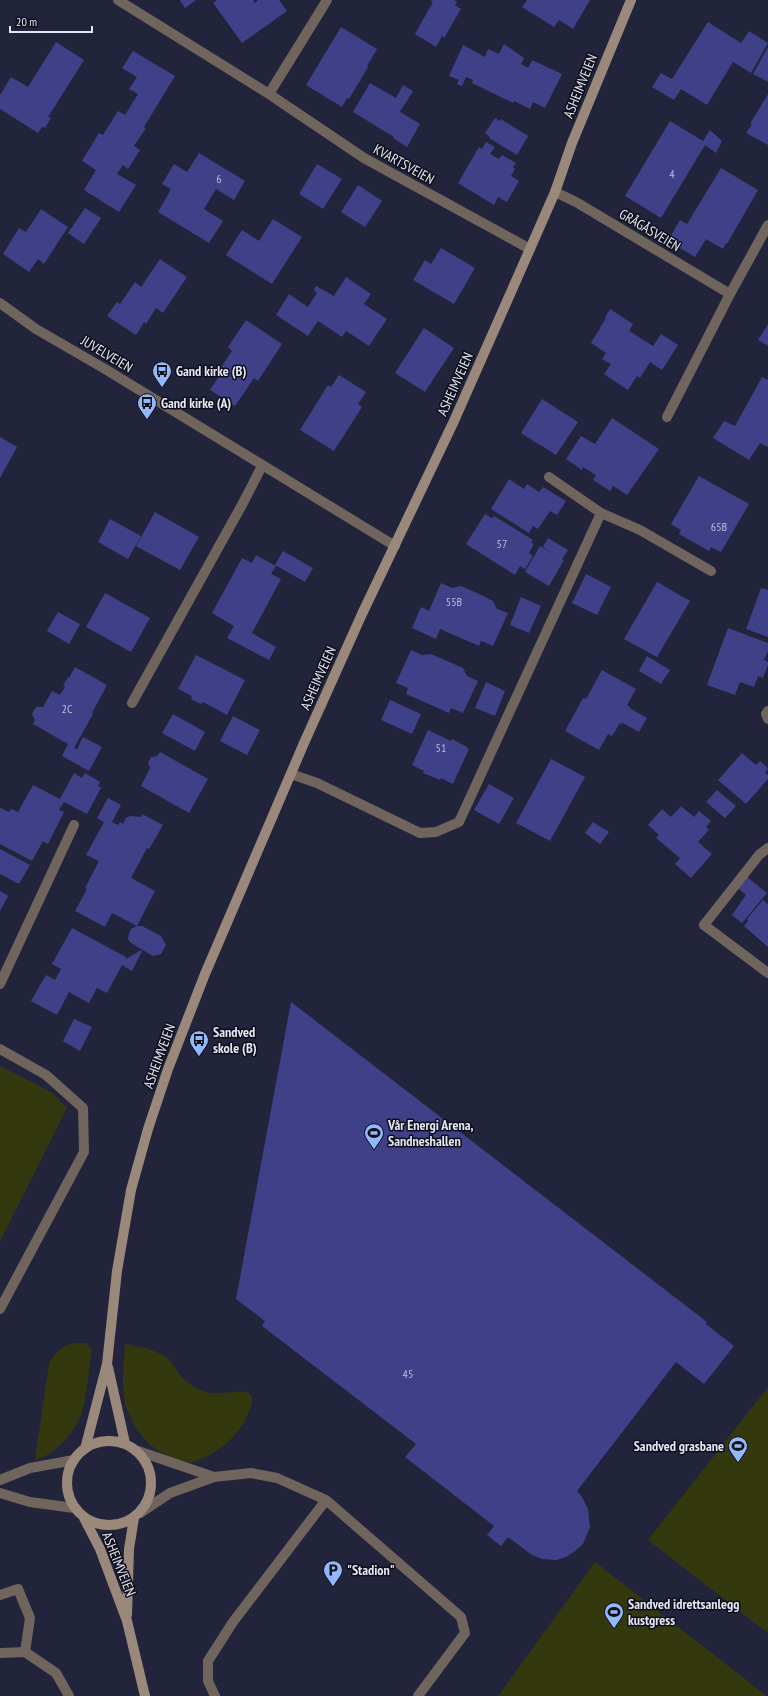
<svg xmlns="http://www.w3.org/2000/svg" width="768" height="1696" font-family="'PT Sans Narrow',sans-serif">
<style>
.green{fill:#33380f}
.building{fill:#3f4088}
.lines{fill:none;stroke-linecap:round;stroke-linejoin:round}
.service{stroke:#70655d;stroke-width:10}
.minor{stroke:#70655d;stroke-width:10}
.tertiary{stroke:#70655d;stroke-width:10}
.secondary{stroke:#9a887b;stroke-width:10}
.labels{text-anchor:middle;stroke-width:3;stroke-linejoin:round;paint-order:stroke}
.number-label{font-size:12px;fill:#babcda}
.street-label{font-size:14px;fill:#e3e6f5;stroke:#0d0e18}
.poi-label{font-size:14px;font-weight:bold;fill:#e3e6f5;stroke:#0d0e18;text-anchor:start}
</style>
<rect width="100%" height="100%" fill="#22243b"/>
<path class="green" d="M0 1066 51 1092 67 1108 0 1241Z
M75 1343H86L92 1350C85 1385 91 1417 61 1444 53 1452 46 1457 35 1460L49 1363C56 1351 62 1346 75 1343Z
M125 1344C140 1347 159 1349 170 1361 179 1371 178 1377 192 1385 197 1389 205 1392 211 1393 221 1395 243 1388 250 1394 255 1400 250 1409 248 1414 238 1435 222 1451 201 1459 196 1461 191 1463 186 1462 173 1461 163 1454 153 1447 141 1437 133 1425 127 1410 120 1389 124 1366 125 1344Z
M768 1387V1633L648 1540Z
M595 1562 767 1696H498Z"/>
<path class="building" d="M180 0H196L185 8Z
M217 0H253L255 3 258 0H279L287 11 242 43 213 3Z
M430 0H454L457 2 455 5 461 9 444 38 442 36 436 47 415 34 433 2Z
M527 0H590L573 29 559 20 554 27 522 7Z
M708 22 741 43 749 31 768 43 751 73 733 62 707 105 681 89 674 100 652 87 661 73 672 79Z
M341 27 377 49 367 66 368 67 349 99 347 98 342 107 306 85Z
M56 42 84 60 48 117 51 118 45 128 42 127 38 133 0 109V95L11 77 28 87Z
M504 44 524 58 521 64 528 68 532 60 562 74 545 108 533 102 530 109 514 101 513 103 472 83 473 80 466 77 462 86 457 84 459 80 449 76 463 45 485 57 488 49 499 54Z
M768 47V82L753 74Z
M133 51 175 76 144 127 146 128 134 146 140 150 128 169 123 165 117 174 136 185 119 212 84 190 96 170 82 161 99 133 103 135 118 111 125 115 138 94 129 89 137 77 122 68Z
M370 83 396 98 403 85 413 91 400 112 420 124 407 147 393 138 394 137 353 112Z
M768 94V145L746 133 752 124H750Z
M495 118 500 121 501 119 528 136 517 155 489 138 490 137 485 133Z
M670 121 703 141 710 130 722 141 716 153 705 145 661 218 625 196Z
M486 142 495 147 490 154 499 159 502 155 516 163 513 167 515 169 511 176 519 181 507 202 498 197 494 205 458 183 479 147 482 149Z
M199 153 245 181 234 200 216 189 204 209 223 221 209 243 158 212 171 189 162 184 174 164 187 172Z
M317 164 342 179 323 209 299 194Z
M721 168 758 190 727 244 726 243 723 249 706 239 695 257 668 241 680 220 687 224Z
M358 185 382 201 365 227 341 212Z
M85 208 101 218 84 244 68 233Z
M41 209 68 227 44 264 38 259 29 272 3 254 19 228 26 232Z
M273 219 302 237 272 284 226 255 242 230 259 241Z
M441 248 475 268 454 304 413 280 425 260 431 264Z
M160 259 187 277 163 313 156 308 146 324 144 322 136 335 107 316 117 302 120 304 135 282 141 287Z
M346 277 371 294 364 304 387 319 369 346 346 331 342 337 318 321 308 336 276 315 289 294 308 307 317 293 314 290 316 286 334 296Z
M610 309 633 324 629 331 653 346 661 334 678 345 662 370 650 362 640 378 637 376 628 390 604 374 611 364 602 359 606 353 591 343 606 318 605 317Z
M246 320 282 344 258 381 254 378 235 406 210 390 219 376 216 375 232 351 228 347Z
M768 324V346L758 340Z
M424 328 454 348 425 392 395 373Z
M339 375 366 392 358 404 362 407 334 451 300 430 328 385 331 387Z
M762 377 768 380V447L760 443 749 460 713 438 724 421 735 426Z
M542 399 578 422 556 455 521 433Z
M612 418 659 449 627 495 613 486 610 491 593 480 596 475 583 467 582 470 566 459 581 436 595 444Z
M0 437 17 447 0 478Z
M699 476 749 504 721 552 711 547 709 551 679 534 681 530 671 524Z
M509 479 524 489 527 484 539 492 543 487 566 501 557 515 550 511 538 529 533 526 529 533 491 509Z
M155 512 199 537 180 570 136 546Z
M485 514 492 518 494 516 533 540 531 542 534 544 529 553 533 556 525 569 520 566 515 575 466 544Z
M110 519 141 536 128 559 98 542Z
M548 538 568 550 562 559 564 560 549 586 525 572 540 546 558 557 543 547Z
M283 551 313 568 305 582 275 565Z
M256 555 276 566 271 574 281 579 252 633 276 647 269 660 227 638 234 626 212 613 242 558 252 563Z
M586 574 611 587 597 615 572 603Z
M657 582 690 601 657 657 624 639Z
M441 583 452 588 461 586 477 593 493 601 497 609 508 613 493 646 481 641 479 646 440 629 436 639 412 628 421 607 429 611Z
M761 588 768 590V637L746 629Z
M105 593 150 618 131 652 86 627Z
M521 597 541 606 529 633 510 625Z
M58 612 80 624 69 644 47 631Z
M728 628 768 643V651L764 660 768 662V665L763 678 758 676 754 687 740 682 735 695 707 685Z
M411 650 422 655 431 654 463 668 467 676 478 681 463 713 451 708 449 713 406 694 408 688 396 683Z
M196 655 245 680 227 715 203 702 201 704 191 699 192 696 178 689Z
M647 656 670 670 661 684 639 671Z
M75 667 107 685 92 713 93 714 74 748 77 749 83 737 102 747 89 771 62 756 68 744 33 724 35 720 32 714 36 707H43L52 691 60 695 65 687 63 686 68 677 69 678Z
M602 670 636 689 627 705 631 708V709L647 718 639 732 623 723 622 724 620 723 612 736 608 734 599 750 565 731 583 698 586 699Z
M486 682 505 691 495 716 475 708Z
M390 700 421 714 412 734 381 720Z
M173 714 205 732 195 751 162 733Z
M233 716 260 730 247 755 220 741Z
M428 730 451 741 452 739 467 747V748L469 749 453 784 441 778 440 780 423 773 424 771 412 765Z
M160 752 208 779 189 813 141 786 150 768 148 763 151 757 157 756Z
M742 753 756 765 760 761 768 768 765 773 768 775V779L746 804 718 780Z
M551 759 585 777 550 841 516 823Z
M74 773 82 778 85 773 100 782 98 786 101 788 87 814 64 802 59 810 64 812 48 844 43 841 32 861 0 844V808L9 812 11 809 18 812 33 785 60 799Z
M489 784 514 798 499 824 474 810Z
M717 790 736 806 725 818 706 802Z
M108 798 121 805 112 822 118 825 120 822 123 824 126 818 130 816 141 817 142 814 163 825 149 849 147 848 131 878 155 891 137 926 112 913 105 927 75 911 87 889 85 888 99 861 86 855 104 822 97 818Z
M681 806 694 817 699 811 711 821 706 827 709 830 698 842 712 854 691 878 675 864 680 858 656 838 659 835 648 825 662 809 671 817Z
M593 822 609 832 600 844 585 833Z
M0 849 30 865 19 884 0 874Z
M747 877 767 893 742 923 732 915 746 895 738 888Z
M0 891 8 896 0 911Z
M763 900 768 904V947L744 926 748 921 747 919Z
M137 926H142L161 936 166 945 161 954 153 956 131 943 128 939 129 934 131 929Z
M72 928 126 957V959L141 950 142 951 132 971 122 965 107 993 97 988 89 1003 69 992 57 1015 31 1001 46 975 55 980 61 969 52 964Z
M291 1002 707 1322 706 1324 734 1346 704 1384 676 1362 577 1491 582 1497 588 1509 590 1527 583 1544 575 1551 566 1557 556 1560 542 1559 532 1555 508 1537 501 1546 487 1535 494 1526 405 1457 416 1444 262 1326 265 1321 236 1299Z
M74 1019 92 1027 80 1051 63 1041Z"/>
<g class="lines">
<path class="service" d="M667 417 730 294 768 225
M549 477 601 513 640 530 711 571
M768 711 766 714 768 719
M704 925 759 855 768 848
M138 1451 214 1477
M140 1513 170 1493 214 1477 251 1473 277 1478 326 1500 461 1617 465 1633 418 1696
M0 1595 18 1589 30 1618 25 1652
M215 1696 208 1681V1661L233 1622 326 1500"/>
<path class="minor" d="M118 0 269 94 364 158 530 249
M269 94 327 0
M555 192 576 202 730 294
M132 703 243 503 262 466
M291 774 317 783 420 833 436 832 459 822 601 513
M704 925 768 973
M0 984 74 825
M0 1049 46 1075 83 1108 84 1152 0 1309
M0 1480 30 1468 74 1460
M0 1493 30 1502 74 1508
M0 1653 25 1652 56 1673 69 1696"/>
<path class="tertiary" d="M0 303 36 329 105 369 395 546"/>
<path class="secondary" d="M108 1367 125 1443
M67 1483a42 42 0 1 1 84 0a42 42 0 1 1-84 0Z
M85 1449 107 1364 117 1271 131 1190 148 1129 168 1069 205 974 304 743 362 614 454 421 530 249 555 192 572 143 631 0
M84 1518 100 1549 127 1621 145 1696
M127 1615 129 1549 134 1518"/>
</g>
<defs>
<symbol id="bus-pin" viewBox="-11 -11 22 30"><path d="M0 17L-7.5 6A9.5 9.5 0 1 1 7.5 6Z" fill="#93b7fd" stroke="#0d0e18"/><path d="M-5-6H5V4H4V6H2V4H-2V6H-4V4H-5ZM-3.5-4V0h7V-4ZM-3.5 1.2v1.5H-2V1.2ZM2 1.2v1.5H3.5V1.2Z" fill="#111"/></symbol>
<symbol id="stadium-pin" viewBox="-11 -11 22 30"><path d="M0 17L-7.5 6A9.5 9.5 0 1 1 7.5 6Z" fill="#93b7fd" stroke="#0d0e18"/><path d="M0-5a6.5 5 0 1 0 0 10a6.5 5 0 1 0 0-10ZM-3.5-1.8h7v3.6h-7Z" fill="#111"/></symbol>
<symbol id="parking-pin" viewBox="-11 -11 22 30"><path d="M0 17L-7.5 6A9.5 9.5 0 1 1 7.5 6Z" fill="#93b7fd" stroke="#0d0e18"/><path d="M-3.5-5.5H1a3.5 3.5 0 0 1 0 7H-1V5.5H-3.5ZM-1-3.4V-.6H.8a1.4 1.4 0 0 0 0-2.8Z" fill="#111"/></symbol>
</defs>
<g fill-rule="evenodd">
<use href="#bus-pin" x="151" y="360" width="22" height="30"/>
<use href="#bus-pin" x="136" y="392" width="22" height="30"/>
<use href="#bus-pin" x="188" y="1029" width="22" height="30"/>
<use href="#stadium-pin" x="363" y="1122" width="22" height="30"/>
<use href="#stadium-pin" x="727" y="1435" width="22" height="30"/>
<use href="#parking-pin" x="322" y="1559" width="22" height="30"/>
<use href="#stadium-pin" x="603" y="1601" width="22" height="30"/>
</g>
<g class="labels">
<g class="number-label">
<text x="672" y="178">4</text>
<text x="219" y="183">6</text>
<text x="719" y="531">65B</text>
<text x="502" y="548">57</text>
<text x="454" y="606">55B</text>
<text x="67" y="713">2C</text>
<text x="441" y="752">51</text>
<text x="408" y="1378">45</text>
</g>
<g class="street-label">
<text transform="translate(580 86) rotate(-68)" y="5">ASHEIMVEIEN</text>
<text transform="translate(404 164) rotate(29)" y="5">KVARTSVEIEN</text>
<text transform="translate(650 230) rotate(31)" y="5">GRÅGÅSVEIEN</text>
<text transform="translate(107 354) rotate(31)" y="5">JUVELVEIEN</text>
<text transform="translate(455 384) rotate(-66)" y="5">ASHEIMVEIEN</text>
<text transform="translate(318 678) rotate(-66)" y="5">ASHEIMVEIEN</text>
<text transform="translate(159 1056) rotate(-70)" y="5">ASHEIMVEIEN</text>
<text transform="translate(119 1564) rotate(68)" y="5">ASHEIMVEIEN</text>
</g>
<g class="poi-label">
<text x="176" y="376">Gand kirke (B)</text>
<text x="161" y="408">Gand kirke (A)</text>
<text x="213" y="1037">Sandved<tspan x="213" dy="16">skole (B)</tspan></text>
<text x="388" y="1130">Vår Energi Arena,<tspan x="388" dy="16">Sandneshallen</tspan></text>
<text x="724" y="1451" text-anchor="end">Sandved grasbane</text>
<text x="347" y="1575">"Stadion"</text>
<text x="628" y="1609">Sandved idrettsanlegg<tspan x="628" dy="16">kustgress</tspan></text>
</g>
</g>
<path d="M10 26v6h82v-6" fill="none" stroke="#e3e6f5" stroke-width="2"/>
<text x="16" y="26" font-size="12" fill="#e3e6f5" stroke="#0d0e18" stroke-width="3" paint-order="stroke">20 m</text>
</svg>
